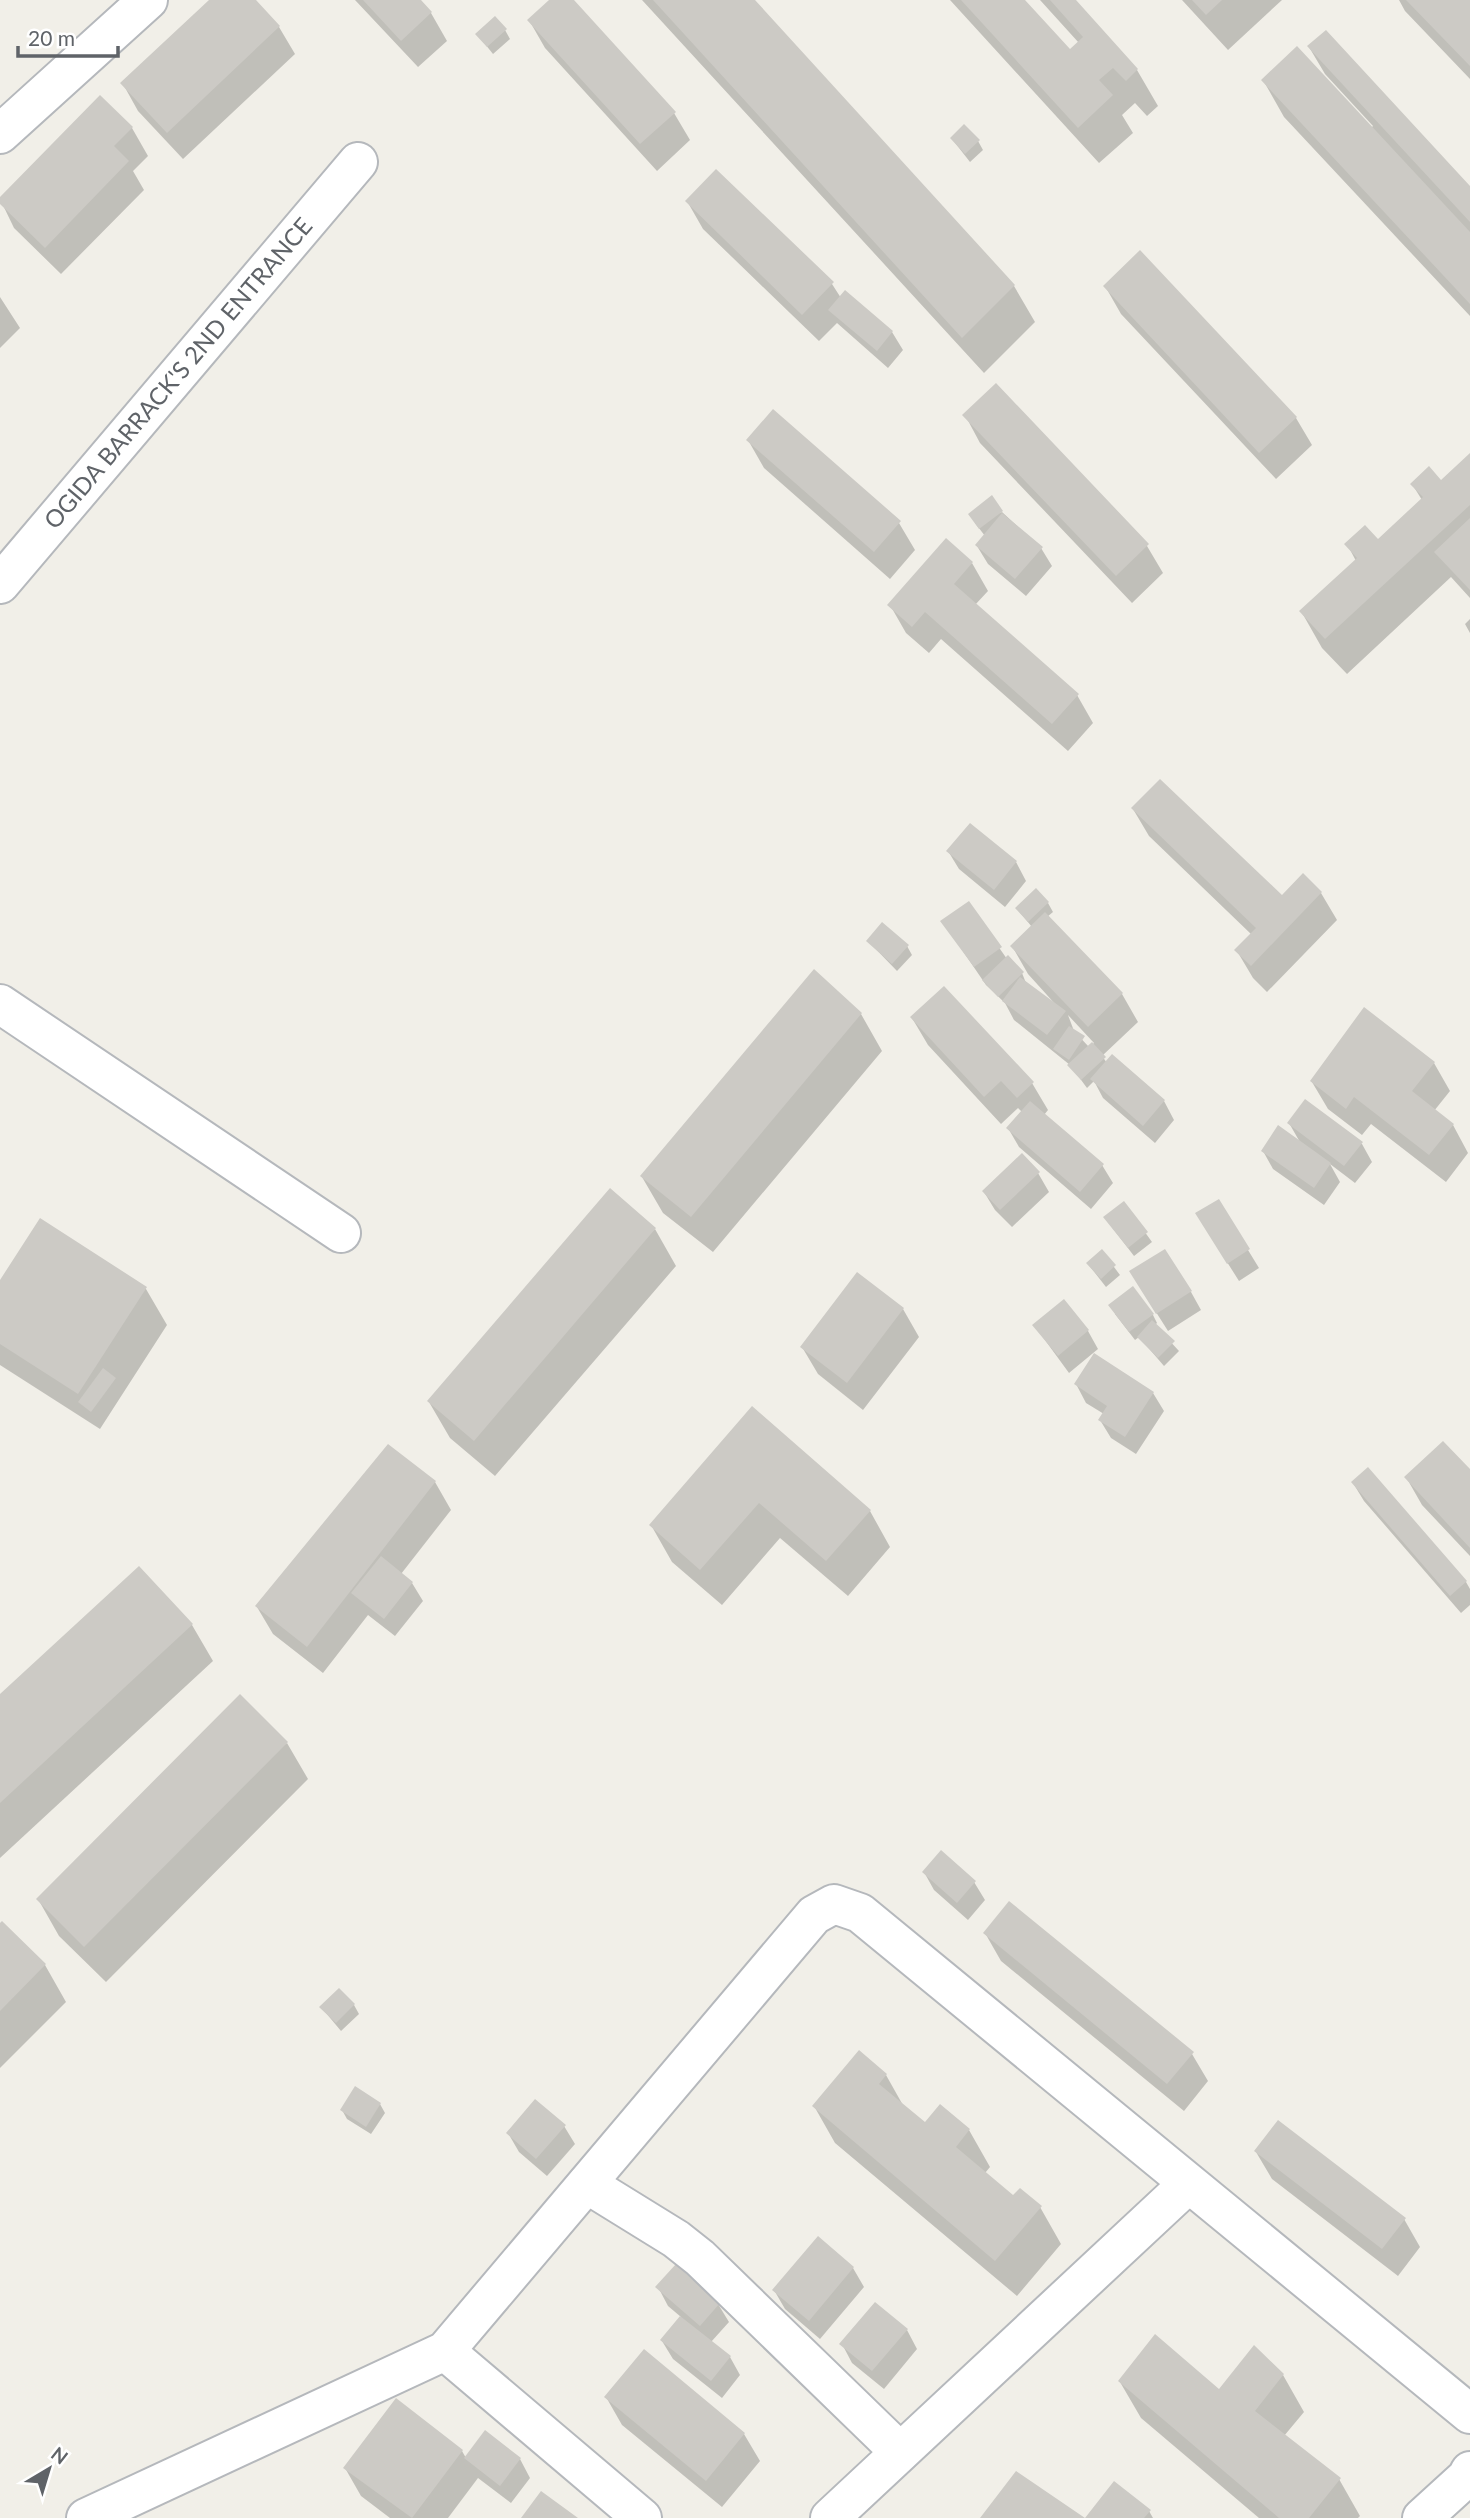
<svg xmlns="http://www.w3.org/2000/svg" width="1470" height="2518" font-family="Lato,sans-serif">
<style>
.shadow{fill:#0003;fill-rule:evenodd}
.building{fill:#cccac5}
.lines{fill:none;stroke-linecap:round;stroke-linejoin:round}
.minor-casing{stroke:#b5b8bc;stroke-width:42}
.minor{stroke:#fff;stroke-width:38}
.labels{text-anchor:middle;stroke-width:7;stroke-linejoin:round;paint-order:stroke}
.street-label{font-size:24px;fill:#5f6368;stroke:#fff}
</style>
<rect width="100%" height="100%" fill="#f1efe8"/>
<path class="shadow" d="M211 0H253L279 27 295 54 183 159 138 111 123 84Z
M355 0H418L431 13 447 41 418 67Z
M552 0H571L674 113 690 140 657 171 545 48 529 20Z
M642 0H753L1014 286 1035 322 984 373Z
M950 0H1023L1070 51 1079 43 1040 0H1073L1137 70 1158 106 1147 116 1135 103 1122 115 1133 133 1099 163Z
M1182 0H1282L1228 50Z
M1399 0H1470V79L1405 11Z
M505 30 510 39 493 54 477 34Z
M1309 47 1470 188V316L1284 117 1263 80 1371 128 1373 126 1325 74Z
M100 97 132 128 148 156 133 171 144 190 61 274 14 228 0 199Z
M952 139 978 141 983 150 970 162Z
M687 201 832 284 841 298 892 332 903 350 888 368 837 323 819 341 703 229Z
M1105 286 1296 418 1312 445 1276 479 1121 314Z
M0 297 20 328 0 348Z
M965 415 1147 546 1163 573 1132 603 980 443Z
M748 440 899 523 915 550 890 579 764 468Z
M1470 455V598L1451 577 1347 674 1322 648 1301 611 1356 561 1347 544 1377 541 1422 500 1412 484 1441 482Z
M1002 512 1041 548 1052 566 1026 596 988 564 977 546 985 536 975 523Z
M972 563 988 591 975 605 1077 695 1093 723 1068 751 941 639 929 653 906 633 890 605Z
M1470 619V633L1465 624Z
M1133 809 1282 898 1321 893 1337 920 1267 992 1253 978 1237 951 1252 935 1149 836Z
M948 851 1016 862 1026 881 1005 907 959 869Z
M968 903 1007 959 1022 973 1026 983 1056 1005 1028 974 1012 946 1032 927 1017 909 1048 903 1053 912 1047 917 1122 994 1138 1022 1102 1056 1107 1063 1113 1057 1164 1101 1174 1120 1155 1143 1103 1098 1094 1081 1087 1088 1070 1065 1014 1020 1005 1003 986 985 943 922ZM1068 1015 1094 1043 1089 1047 1074 1031Z
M868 941 907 946 912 955 897 971Z
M814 971 861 1014 882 1051 713 1252 663 1213 642 1177Z
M912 1018 1032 1083 1048 1110 1044 1115 1102 1165 1113 1183 1091 1209 1019 1147 1008 1128 1022 1112 1018 1108 1001 1124 928 1045Z
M1434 1063 1450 1091 1434 1111 1453 1125 1468 1153 1446 1182 1371 1124 1362 1135 1328 1109 1312 1082Z
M1289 1123 1362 1144 1372 1162 1355 1183 1330 1164 1340 1182 1324 1205 1273 1169 1263 1151 1301 1144Z
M1038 1173 1049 1192 1012 1227 995 1210 984 1192Z
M1218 1201 1259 1268 1239 1281 1208 1232Z
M1124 1203 1152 1242 1134 1256 1111 1226Z
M40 1220 146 1289 167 1325 100 1429 0 1365V1283Z
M655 1229 676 1266 495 1476 450 1438 429 1402Z
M1102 1251 1120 1275 1106 1287 1088 1264Z
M1142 1290 1191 1292 1201 1310 1168 1331Z
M903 1309 919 1337 863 1410 818 1374 802 1347Z
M1115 1314 1153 1315 1157 1323 1155 1325 1179 1351 1164 1366 1139 1337 1135 1340Z
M1034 1325 1088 1331 1098 1349 1069 1373Z
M1076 1384 1153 1393 1164 1411 1136 1454 1111 1438 1100 1420 1104 1414 1086 1403Z
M752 1409 870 1511 890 1547 848 1596 780 1538 722 1605 672 1562 651 1525Z
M389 1446 435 1482 451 1510 401 1574 412 1583 423 1601 395 1636 368 1615 323 1673 273 1634 257 1607Z
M1470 1472V1556L1422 1505 1406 1477Z
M1353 1483 1466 1582 1470 1589V1605L1461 1613 1364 1501Z
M139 1568 192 1625 213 1661 0 1858V1697Z
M287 1743 308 1779 106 1982 59 1936 38 1899Z
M924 1872 974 1882 985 1900 968 1920 934 1890Z
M3 1923 45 1965 66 2002 0 2068V1926Z
M985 1933 1192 2054 1208 2081 1184 2111 1001 1961Z
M354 2005 359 2014 341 2031 321 2007Z
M886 2075 904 2107 925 2125 940 2106 969 2130 990 2167 985 2173 1014 2198 1040 2207 1061 2244 1017 2296 835 2143 814 2106Z
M380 2104 385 2113 371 2134 347 2119 342 2110Z
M564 2126 575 2144 547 2176 519 2152 508 2133Z
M1256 2152 1404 2219 1420 2247 1398 2276 1272 2179Z
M818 2238 853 2268 864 2287 820 2339 785 2309 774 2290Z
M658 2287 718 2304 729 2322 711 2342 730 2357 740 2375 722 2398 673 2359 662 2341 681 2317 668 2306Z
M907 2330 917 2349 884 2389 852 2363 842 2344Z
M1283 2375 1304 2412 1284 2436 1339 2479 1360 2516 1358 2518H1259L1141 2418 1120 2382 1219 2391Z
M606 2397 744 2434 760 2461 722 2507 622 2425Z
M462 2451 466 2458 520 2459 530 2478 511 2503 478 2478 448 2518H390L361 2496 345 2468Z
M1149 2511 1153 2518H1086Z"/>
<path class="building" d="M209 0H256L280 26 167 133 120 83Z
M363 0H421L432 12 401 41Z
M549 0H574L676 112 640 144 527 20Z
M653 0H755L1015 285 962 338Z
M961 0H1025L1070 49 1083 37 1050 0H1076L1138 69 1126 81 1113 68 1099 80 1113 95 1078 128Z
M1192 0H1222L1206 15Z
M1406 0H1470V66Z
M495 16 507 29 487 47 475 34Z
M1326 30 1470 186V222L1307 46Z
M1297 46 1470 232V304L1261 80Z
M100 95 133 127 114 146 129 161 45 248 0 204V197Z
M964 124 980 140 965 154 950 138Z
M716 169 834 282 802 315 685 201Z
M1140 250 1297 417 1259 453 1103 286Z
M845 290 893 331 877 351 828 310Z
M996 383 1149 544 1116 576 962 415Z
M773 409 901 521 874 552 746 440Z
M1470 453V505L1325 639 1299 611 1357 558 1344 544 1365 525 1378 539 1423 497 1410 484 1429 466 1441 480Z
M992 495 1003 511 979 529 968 514Z
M1002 513 1043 547 1015 579 975 545Z
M1470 518V590L1434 552Z
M946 538 973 562 954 584 1079 694 1052 724 925 612 912 627 887 605Z
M1160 779 1282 895 1303 873 1322 892 1251 966 1234 950 1256 928 1131 808Z
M970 823 1017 861 994 890 946 851Z
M1036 888 1049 902 1028 922 1015 908Z
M969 901 1002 947 974 967 940 921Z
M1045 912 1123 993 1088 1027 1010 946Z
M882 922 909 945 892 964 866 941Z
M1008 955 1024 972 998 997 982 980Z
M814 969 862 1013 691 1217 640 1176Z
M1020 977 1066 1011 1047 1035 1002 1001Z
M944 986 1034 1082 1017 1098 1001 1081 984 1097 910 1017Z
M1364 1007 1435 1062 1412 1091 1454 1124 1429 1155 1354 1097 1346 1109 1310 1081Z
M1069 1026 1085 1036 1069 1060 1053 1049Z
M1092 1042 1106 1057 1081 1080 1067 1065Z
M1112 1054 1165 1100 1143 1126 1090 1079Z
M1305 1099 1363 1142 1344 1166 1287 1123Z
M1030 1101 1104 1164 1080 1192 1006 1128Z
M1278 1125 1331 1163 1314 1188 1261 1151Z
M1022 1153 1040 1172 1000 1210 982 1191Z
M610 1188 656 1228 474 1441 427 1401Z
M1219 1199 1250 1249 1227 1264 1195 1213Z
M1124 1201 1148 1232 1128 1248 1103 1217Z
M40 1218 147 1287 78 1394 0 1344V1280Z
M1102 1249 1116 1265 1101 1279 1086 1263Z
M1165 1249 1192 1291 1156 1314 1129 1271Z
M857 1272 904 1308 847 1383 800 1347Z
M1133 1286 1154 1314 1129 1332 1108 1305Z
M1064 1299 1089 1330 1058 1356 1032 1325Z
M1152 1320 1175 1341 1158 1358 1137 1337Z
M1094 1353 1154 1392 1125 1437 1098 1420 1107 1406 1074 1384Z
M103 1368 116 1378 91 1412 78 1402Z
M752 1406 871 1510 826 1561 759 1503 700 1570 649 1525Z
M1443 1441 1470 1469V1548L1404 1477Z
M388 1444 436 1481 307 1647 255 1606Z
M1368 1467 1467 1581 1450 1596 1351 1482Z
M381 1556 413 1582 384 1619 351 1593Z
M139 1566 193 1624 0 1803V1694Z
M240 1694 288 1742 84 1947 36 1899Z
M941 1850 976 1881 957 1903 922 1872Z
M1009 1901 1194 2052 1167 2084 983 1933Z
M2 1921 46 1964 0 2011V1923Z
M339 1988 355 2004 336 2023 319 2007Z
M859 2050 887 2074 879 2084 925 2122 940 2104 970 2129 956 2147 1013 2195 1020 2188 1042 2206 995 2261 812 2106Z
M355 2086 381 2103 366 2127 340 2110Z
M535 2099 566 2125 536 2159 506 2133Z
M1278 2120 1406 2218 1382 2249 1254 2151Z
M818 2236 854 2267 809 2321 772 2290Z
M676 2264 720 2303 700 2326 655 2287Z
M875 2302 908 2329 872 2371 839 2344Z
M680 2316 731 2356 711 2381 660 2340Z
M1155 2334 1219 2389 1254 2345 1284 2374 1255 2411 1341 2478 1309 2518H1279L1118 2381Z
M644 2349 745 2433 706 2481 604 2397Z
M396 2398 463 2450 412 2518 343 2468Z
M485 2430 521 2458 500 2486 464 2458Z
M1016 2471 1085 2518 1114 2481 1151 2510 1144 2518H980Z
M541 2491 578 2518H521Z"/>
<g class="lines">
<defs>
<g id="minor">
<path d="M0 134 148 0"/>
<path id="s1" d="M0 584 358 162"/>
<path d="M0 1004 341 1233"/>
<path d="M587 2184 676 2239 700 2258 900 2452"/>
<path d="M445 2351 642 2518"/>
<path d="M86 2518 445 2351 814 1915 834 1904 860 1913 1470 2414"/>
<path d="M830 2518 1187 2185"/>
<path d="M1422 2518 1467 2477 1470 2471"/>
</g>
</defs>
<use href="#minor" class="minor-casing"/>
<use href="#minor" class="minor"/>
</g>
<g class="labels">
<g class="street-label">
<text dy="8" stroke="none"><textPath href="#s1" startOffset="276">OGIDA BARRACK'S 2ND ENTRANCE</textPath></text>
</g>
</g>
<g transform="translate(49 2469) rotate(38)" stroke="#ffffff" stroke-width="5" paint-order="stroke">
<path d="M0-5L12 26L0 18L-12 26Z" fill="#5f6368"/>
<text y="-10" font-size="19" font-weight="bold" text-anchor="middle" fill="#5f6368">N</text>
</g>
<path d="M18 46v10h100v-10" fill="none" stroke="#5f6368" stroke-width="3.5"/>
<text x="28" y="46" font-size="21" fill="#5f6368" stroke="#ffffff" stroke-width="5" paint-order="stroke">20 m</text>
</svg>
